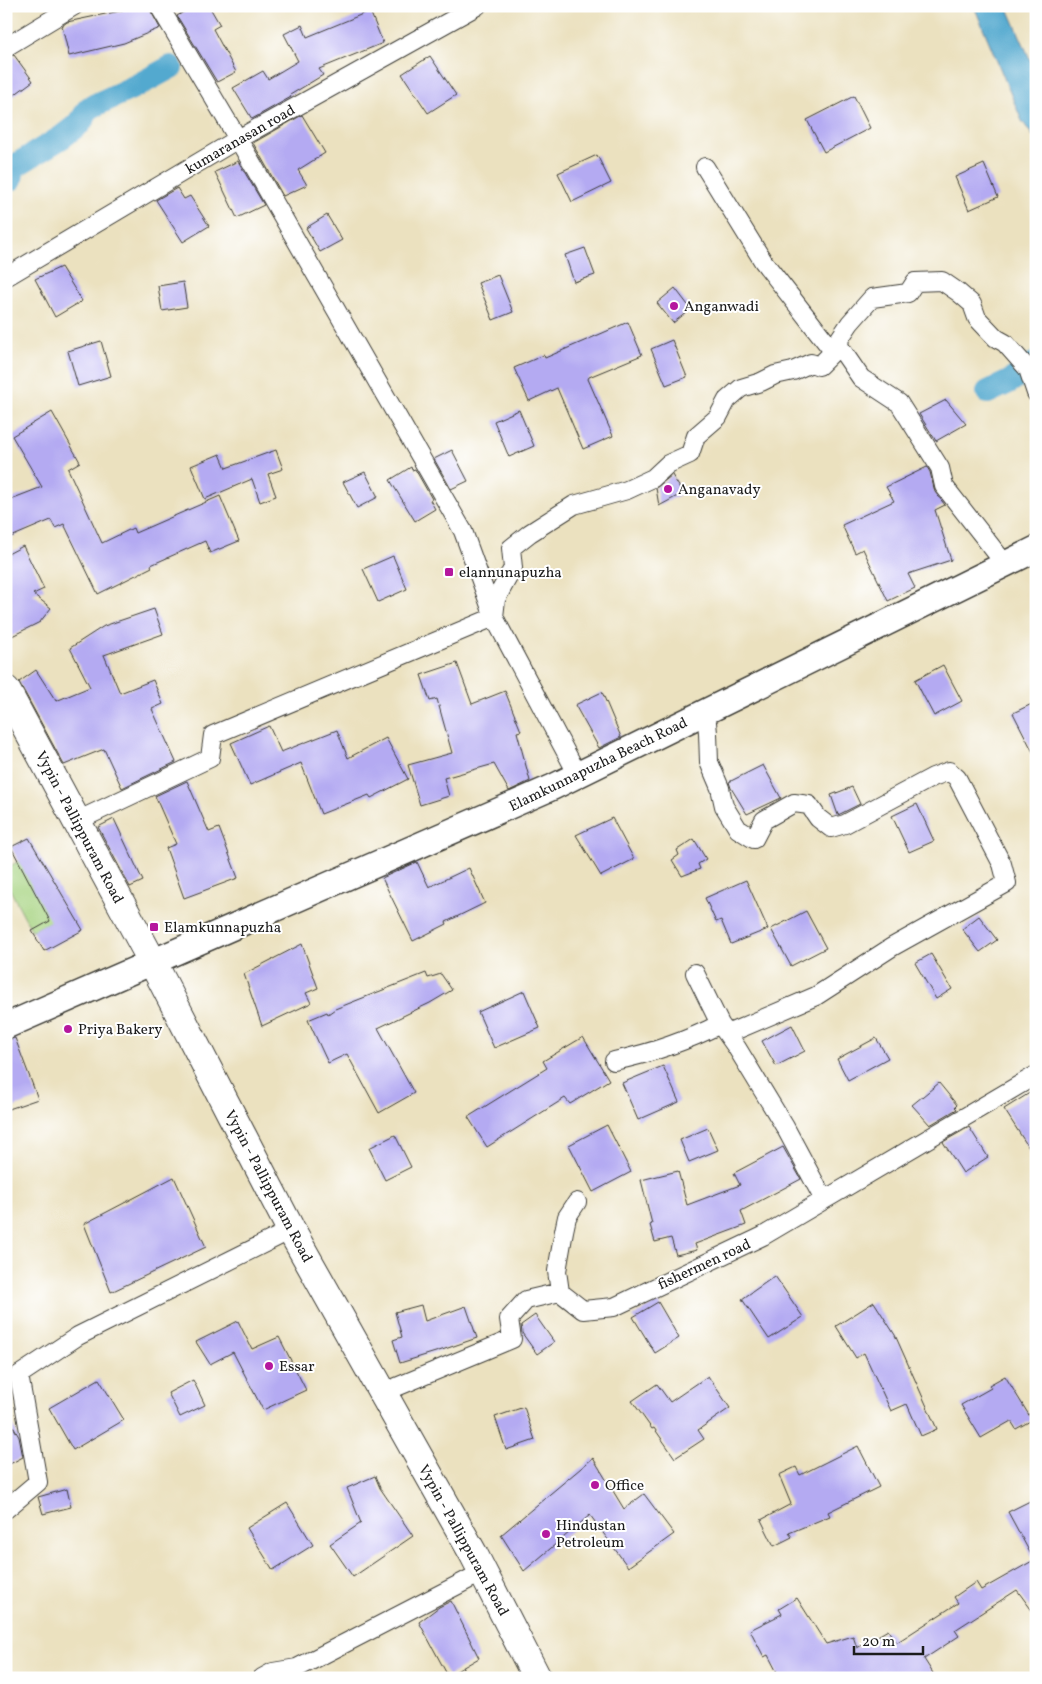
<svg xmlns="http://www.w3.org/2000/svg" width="1042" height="1684" font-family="Vollkorn,serif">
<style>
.green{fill:#a6d380;stroke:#61784e}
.water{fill:#52a9cf;stroke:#376276}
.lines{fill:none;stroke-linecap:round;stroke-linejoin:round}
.canal{stroke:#52a9cf;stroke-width:24}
.building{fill:#b4aaf2}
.street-casing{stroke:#3b3a34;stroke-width:20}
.secondary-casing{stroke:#3b3a34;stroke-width:28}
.primary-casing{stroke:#3b3a34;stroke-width:30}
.street{stroke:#fff;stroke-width:18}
.secondary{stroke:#fff;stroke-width:25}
.primary{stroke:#fff;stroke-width:28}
.poi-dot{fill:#b5179e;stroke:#fff;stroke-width:2}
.labels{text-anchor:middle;stroke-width:4;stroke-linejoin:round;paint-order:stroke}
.street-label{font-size:15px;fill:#1c1c1c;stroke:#fff}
.poi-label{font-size:15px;fill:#1c1c1c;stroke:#fff;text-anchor:start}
</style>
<rect width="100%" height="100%" fill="#fff"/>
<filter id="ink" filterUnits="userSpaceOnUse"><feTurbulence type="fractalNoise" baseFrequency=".02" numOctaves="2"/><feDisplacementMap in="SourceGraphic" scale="10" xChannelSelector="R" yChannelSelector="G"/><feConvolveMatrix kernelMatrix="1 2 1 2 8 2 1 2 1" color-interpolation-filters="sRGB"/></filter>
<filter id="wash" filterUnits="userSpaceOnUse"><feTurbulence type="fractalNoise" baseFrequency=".0096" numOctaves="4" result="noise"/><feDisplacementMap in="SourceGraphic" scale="20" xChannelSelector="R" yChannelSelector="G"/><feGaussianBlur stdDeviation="1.12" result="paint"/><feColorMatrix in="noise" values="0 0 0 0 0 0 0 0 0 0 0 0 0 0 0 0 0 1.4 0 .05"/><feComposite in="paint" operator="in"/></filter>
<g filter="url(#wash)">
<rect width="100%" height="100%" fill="#ebe1bf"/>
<path class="green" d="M19 861 51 921 32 931 6 882V868Z"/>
<path class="water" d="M974 6H1007L1036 73V140L1022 121Z"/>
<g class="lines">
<path class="canal" d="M11 179 13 167 62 137 80 123 89 108 138 85 171 67
M988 392 1009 382 1036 363"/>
</g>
<g id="blocks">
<path class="building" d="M130 6H148L160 28 124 43 69 56 62 26 67 22 120 11Z
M193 6H209L220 25 213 29 236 72 217 82 177 16Z
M370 11 383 43 319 69 323 75 290 95 291 97 252 119 233 88 263 71 268 79 298 61 284 34 302 25 307 37Z
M14 55 33 81 6 101V58Z
M430 56 456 95 428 113 402 74Z
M854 96 870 128 824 152 807 120Z
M302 115 325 153 298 170 307 185 283 196 253 143Z
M597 155 611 183 572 202 558 173Z
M238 161 264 205 237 218 215 172Z
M984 164 998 197 969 210 955 177Z
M177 188 184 199 190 196 209 226 183 242 156 200Z
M327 215 342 240 320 252 306 228Z
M585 248 595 275 574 282 565 255Z
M61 267 82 301 55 317 35 279Z
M498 275 513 312 493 320 478 283Z
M183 282 187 307 162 311 158 286Z
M675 288 691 309 673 323 657 303Z
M628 322 642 355 589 377 588 379 613 436 583 449 557 388 529 401 514 368 544 355 545 358Z
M672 340 687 377 666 385 651 349Z
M101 341 111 376 78 386 68 351Z
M946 400 966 424 936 441 919 414Z
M519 410 534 446 509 457 494 421Z
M52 412 80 462 68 469 102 543 133 528 135 533 220 496 239 541 210 553 205 541 151 565 152 567 98 594 64 524 55 528 51 520 11 537 6 525V501L42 487 12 436Z
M276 450 283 469 268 474 276 496 260 502 252 479 205 499 191 466 220 454 226 468Z
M452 450 468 481 451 489 434 459Z
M411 467 412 470 415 469 432 499 430 500 435 509 415 521 390 480Z
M927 467 930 472 935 492 945 505 935 510 951 560 908 574 915 588 888 601 863 549 855 553 842 525 894 501 886 487Z
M365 472 378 497 357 508 343 482Z
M672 475 683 493 659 506 656 488Z
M23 546 44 589 33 594 51 608 40 622 6 639V555Z
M393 556 407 589 378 602 363 569Z
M154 609 163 634 104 655 120 693 153 680 163 704 152 709 176 762 122 788 104 749 64 765 19 682 36 670 56 701 90 687 70 648 104 626Z
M457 663 472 704 505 691 521 731 517 732 530 781 509 791 494 764 444 778 449 796 420 805 408 765 452 753 437 699 430 701 421 675Z
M943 665 962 701 934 716 915 680Z
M602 692 621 737 599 748 575 705Z
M1036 702V758L1013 713Z
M269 726 281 752 337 730 348 758 386 738 408 779 371 798 369 795 321 814 301 763 250 785 231 743Z
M763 765 781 798 747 814 731 788 729 782Z
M187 781 209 832 219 828 238 878 184 898 166 848 176 844 155 796Z
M852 787 860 804 838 815 831 795Z
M917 804 934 841 909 852 892 816Z
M612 818 634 859 601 876 576 835Z
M114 819 143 881 130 887 98 827Z
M29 838 83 930 44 951 32 931 50 921 11 847Z
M694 839 706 859 698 864 700 869 682 876 672 860 679 855 677 850Z
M417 862 429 887 469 868 485 903 446 922 447 924 413 941 382 878Z
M746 880 768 929 731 944 721 920 716 922 705 898Z
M806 911 826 948 791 966 771 929Z
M979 916 997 940 980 952 962 929Z
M302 944 318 988 306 993 311 1003 262 1026 244 974Z
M931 954 952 989 936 999 915 963Z
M426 973 428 978 441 974 452 990 430 1003 378 1028 414 1093 379 1113 347 1054 328 1063 308 1020 327 1012 328 1014 335 1009Z
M524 991 540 1028 494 1048 478 1012Z
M792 1025 805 1051 776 1066 762 1041Z
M583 1037 609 1080 570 1104 565 1098 487 1147 468 1117 547 1068 543 1061Z
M15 1038 38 1099 6 1110V1040Z
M876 1038 888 1058 848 1080 837 1059Z
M663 1066 679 1102 638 1120 622 1083Z
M939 1083 957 1105 955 1107 957 1109 930 1125 912 1105Z
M1036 1089V1159L1004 1109Z
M607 1125 631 1172 593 1192 569 1145Z
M969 1127 988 1157 963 1173 943 1142Z
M708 1128 718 1150 689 1162 680 1140Z
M395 1135 411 1167 385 1180 369 1148Z
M783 1147 801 1179 741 1211 746 1225 695 1244 697 1250 676 1255 671 1238 655 1242 650 1225 652 1224 641 1180 678 1171 687 1205 740 1185 734 1173Z
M174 1177 206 1247 111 1292 84 1224Z
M775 1276 803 1317 769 1339 742 1299Z
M658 1302 679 1338 655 1353 633 1317Z
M874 1302 895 1335 937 1429 921 1436 907 1404 891 1411 864 1353 856 1358 836 1326Z
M421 1305 425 1321 466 1306 477 1338 442 1350 400 1363 393 1340 402 1337 395 1312Z
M535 1315 554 1342 537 1354 522 1333 521 1325Z
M238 1321 252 1349 279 1337 306 1390 263 1410 233 1352 210 1364 196 1342Z
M708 1376 730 1408 698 1430 704 1439 675 1458 654 1428 652 1429 632 1401 657 1384 670 1402Z
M1005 1376 1032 1420 1016 1429 1011 1421 981 1438 961 1405 991 1388 989 1385Z
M99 1379 124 1420 73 1450 49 1408Z
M193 1380 205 1405 180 1417 168 1393Z
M524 1407 535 1440 506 1450 495 1417Z
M6 1414 19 1437 23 1457 6 1466Z
M858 1446 879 1487 828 1512 830 1516 789 1533 792 1537 774 1546 761 1520 791 1504 779 1475 796 1467 800 1475Z
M593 1458 624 1509 644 1494 674 1534 628 1567 590 1515 524 1571 501 1535Z
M375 1476 380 1488 413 1536 353 1577 330 1544 361 1523 347 1488Z
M67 1489 71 1507 43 1514 38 1497Z
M1036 1498V1616L1017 1590 955 1630 959 1636 924 1659 936 1678H780L768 1655 764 1657 750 1630 782 1614 779 1609 797 1598 826 1644 853 1636 857 1648 888 1630 896 1643 958 1603 954 1597 976 1582 981 1590 1034 1560 1008 1512Z
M287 1503 313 1545 273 1570 247 1528Z
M451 1601 479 1658 448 1676 419 1622 439 1607Z"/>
</g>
</g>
<g filter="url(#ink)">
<use href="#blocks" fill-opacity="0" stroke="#3b3a34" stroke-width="1"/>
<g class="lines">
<defs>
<path id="street" d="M159 6 238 139 463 531 494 617 578 775
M6 47 74 6
M705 167 763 261 833 351
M6 277 238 139 477 6
M839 346 861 378 899 403 940 468 944 486 1005 564
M1036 365 1028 369 1036 393
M706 712 708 733 709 762 720 788 724 806 738 829 754 839 764 820 794 803 809 805 818 818 831 828 845 824 933 777 949 771 957 778 1002 864 1007 883 892 947 816 996 727 1034
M77 821 210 758 213 735 494 617 496 599 513 568 511 548 530 533 574 505 627 490 653 478 668 464 690 454 696 436 718 417 727 400 741 388 761 382 775 375 793 371 811 363 819 366 839 346 840 338 850 323 872 298 908 293 915 282 942 281 958 292 972 304 977 318 996 338 1005 343 1028 369
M695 973 720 1024 737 1048 785 1127 824 1200
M614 1061C652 1053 685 1042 720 1024
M560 1292 557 1271 564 1231 567 1217 577 1202
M382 1393 512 1339 509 1319 526 1300 560 1292 583 1310 614 1307 763 1236 1036 1075
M6 1509 38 1482 19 1375 78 1336 291 1230
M262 1678 273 1672 297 1668 483 1572"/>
<path id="secondary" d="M6 1026 553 787 1036 549"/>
<path id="primary" d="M6 690 152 961 291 1230 474 1555 537 1678"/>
</defs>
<use href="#street" class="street-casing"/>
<use href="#secondary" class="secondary-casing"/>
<use href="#primary" class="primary-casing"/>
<use href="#street" class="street"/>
<use href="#secondary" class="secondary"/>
<use href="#primary" class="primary"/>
</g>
</g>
<g class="poi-dot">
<circle cx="674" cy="306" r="5"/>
<circle cx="668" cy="489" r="5"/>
<rect x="444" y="567" width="10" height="10" rx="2.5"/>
<rect x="149" y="922" width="10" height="10" rx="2.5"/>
<circle cx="68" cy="1029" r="5"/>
<circle cx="269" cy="1366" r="5"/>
<circle cx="595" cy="1485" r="5"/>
<circle cx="546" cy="1534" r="5"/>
</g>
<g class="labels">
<g class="street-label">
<text transform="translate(240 139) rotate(-30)" y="5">kumaranasan road</text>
<text transform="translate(598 764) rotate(-26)" y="5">Elamkunnapuzha Beach Road</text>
<text transform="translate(80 827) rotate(62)" y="5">Vypin - Pallippuram Road</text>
<text transform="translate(269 1186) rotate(62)" y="5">Vypin - Pallippuram Road</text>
<text transform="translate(704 1264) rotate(-25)" y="5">fishermen road</text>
<text transform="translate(464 1540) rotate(61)" y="5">Vypin - Pallippuram Road</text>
</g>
<g class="poi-label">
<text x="684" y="311">Anganwadi</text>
<text x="678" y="494">Anganavady</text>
<text x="459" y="577">elannunapuzha</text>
<text x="164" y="932">Elamkunnapuzha</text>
<text x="78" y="1034">Priya Bakery</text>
<text x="279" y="1371">Essar</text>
<text x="605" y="1490">Office</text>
<text x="556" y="1530">Hindustan<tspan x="556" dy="17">Petroleum</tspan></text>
</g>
</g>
<rect width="1042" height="1684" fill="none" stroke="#fff" stroke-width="25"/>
<path d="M854 1646v8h69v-8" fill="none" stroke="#1c1c1c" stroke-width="2.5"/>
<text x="862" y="1646" font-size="15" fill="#1c1c1c" stroke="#ffffff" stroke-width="4" paint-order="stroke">20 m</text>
</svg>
